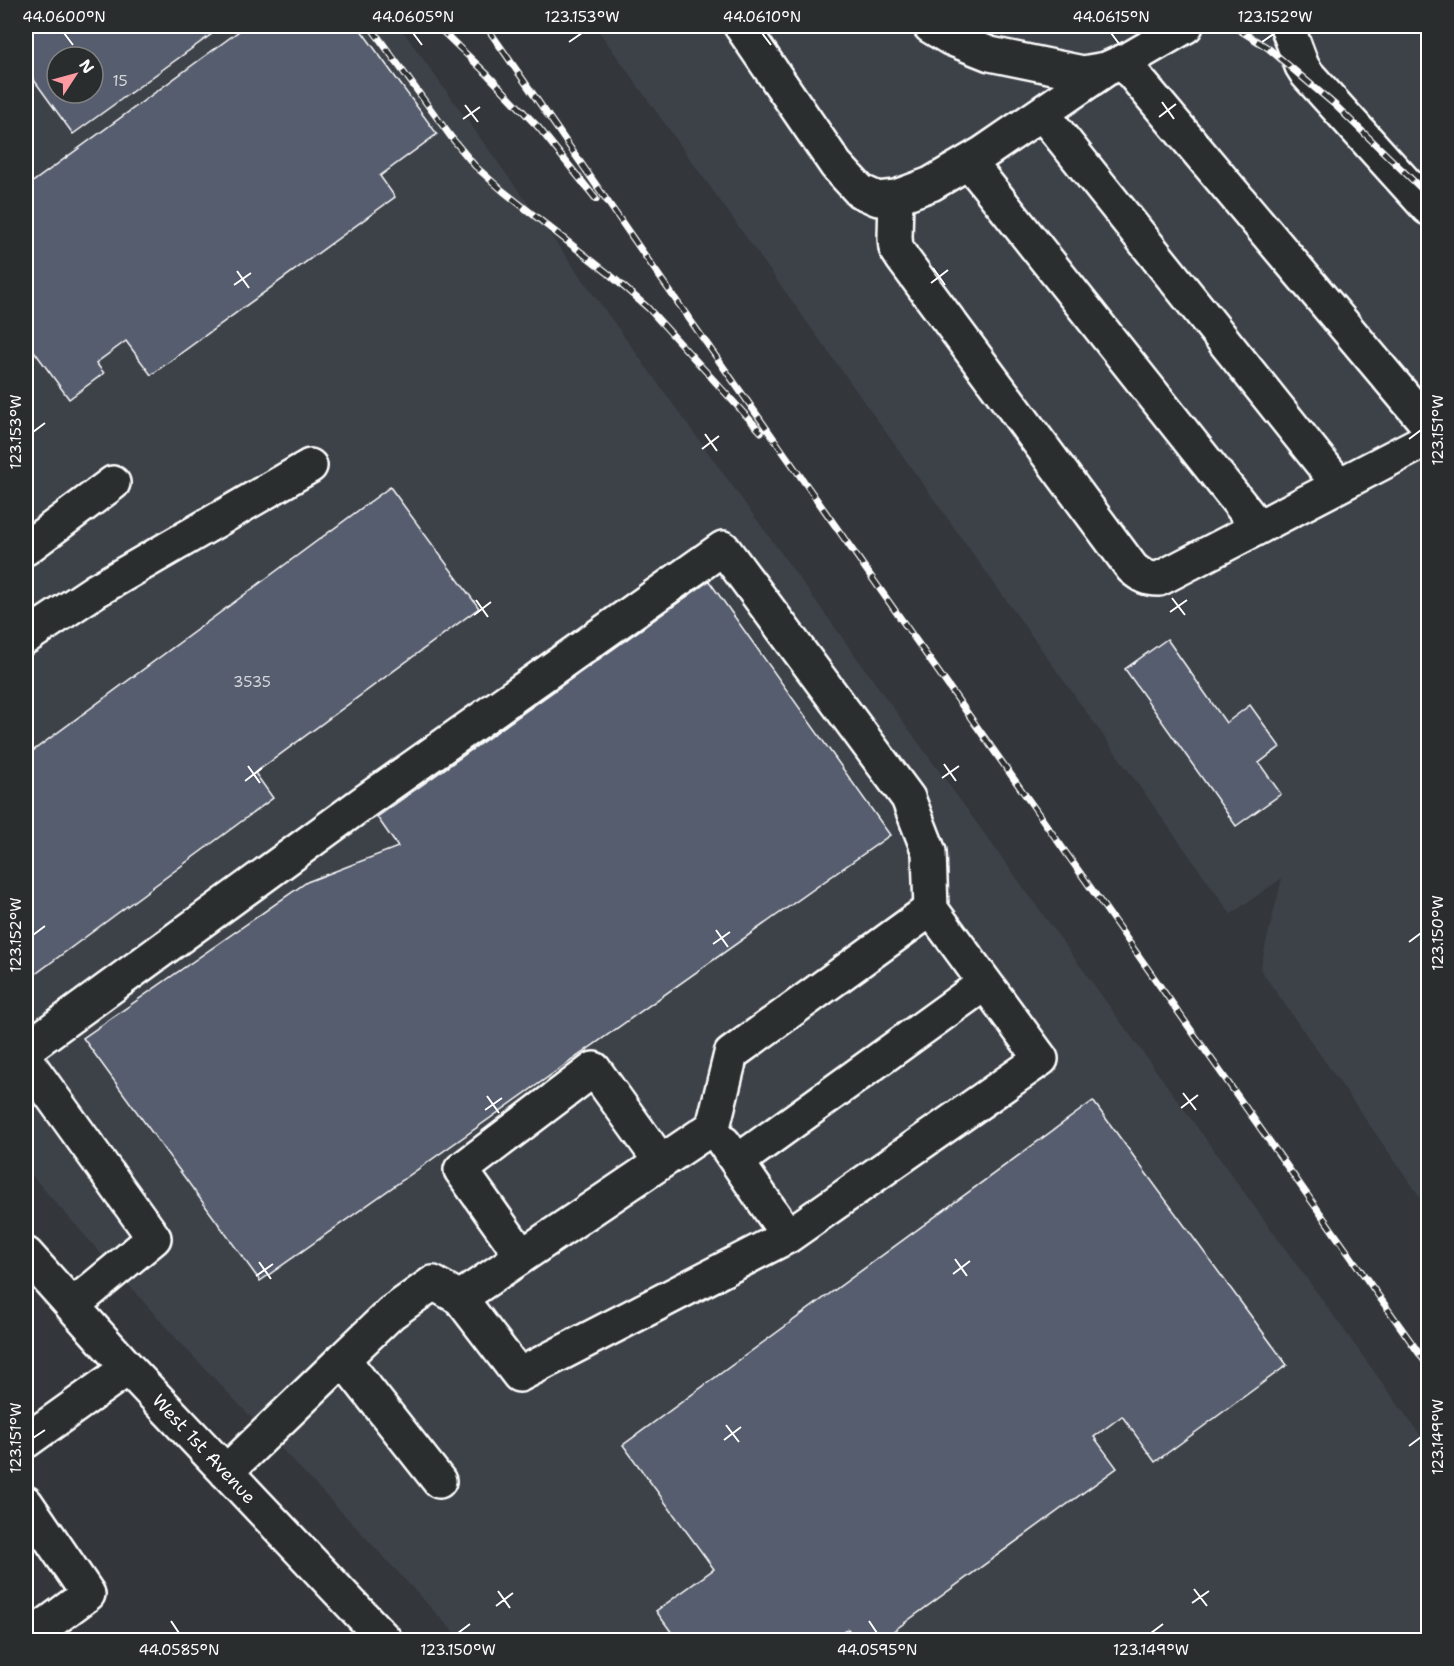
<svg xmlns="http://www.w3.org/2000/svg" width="1454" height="1666" font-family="'Shantell Sans',sans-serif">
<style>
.built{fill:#3e424a;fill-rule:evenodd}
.building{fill:#565d6e;stroke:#fff;stroke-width:1.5;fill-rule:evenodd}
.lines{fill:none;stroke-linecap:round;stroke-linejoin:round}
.minor-casing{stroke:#fff;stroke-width:38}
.minor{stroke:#2a2d2e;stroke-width:33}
.rail-casing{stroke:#fff;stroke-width:7}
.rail{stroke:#2a2d2e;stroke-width:4.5;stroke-dasharray:14;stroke-linecap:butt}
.ticks{fill:none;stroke:#fff;stroke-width:2}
.labels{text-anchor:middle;stroke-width:4.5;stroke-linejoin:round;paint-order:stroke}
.number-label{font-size:15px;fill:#d5d6db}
.street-label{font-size:18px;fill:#fff;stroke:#2a2d2e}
.neatline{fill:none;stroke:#fff;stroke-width:2}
.ticks-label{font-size:15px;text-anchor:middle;fill:#fff}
</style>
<rect width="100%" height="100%" fill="#33373b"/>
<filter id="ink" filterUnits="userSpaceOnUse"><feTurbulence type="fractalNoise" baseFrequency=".0167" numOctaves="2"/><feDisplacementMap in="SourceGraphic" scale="12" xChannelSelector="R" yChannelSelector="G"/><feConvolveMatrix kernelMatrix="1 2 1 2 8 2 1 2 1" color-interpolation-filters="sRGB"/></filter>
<g filter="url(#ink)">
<path class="built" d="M26 26H399L1428 1446V1640H461L353 1524 173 1335 26 1169ZM57 57H93V93H57Z
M595 26H1428V1208L1260 969 1282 878 1231 914Z"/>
<path class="building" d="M26 26H223L73 134 26 69ZM57 57H93V93H57Z
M246 26H358L437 134 380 176 395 197 151 375 126 341 96 363 104 373 69 399 26 340V277L30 274 26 267V187Z
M390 487 479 608 255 773 273 798 26 981V756Z
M709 581 890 835 260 1281 83 1038 307 882 398 847 377 817Z
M1167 639 1226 723 1250 705 1280 747 1259 763 1281 794 1236 826 1125 669Z
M1093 1101 1287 1365 1155 1462 1122 1416 1094 1437 1117 1468 881 1640H856L848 1629 833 1640H677L656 1611 714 1569 623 1445Z"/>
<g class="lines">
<defs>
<path id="minor" d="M741 26 836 165 860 191 878 199 896 197 931 184 982 154 1106 69
M930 26 950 38 990 54 1083 73 1106 69 1131 58 1186 26
M1287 26 1302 66 1307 74 1428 208
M1123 62 1428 425
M1042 113 1339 485
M969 162 1258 527
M896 197 895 238 896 248 903 259 1132 568C1141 576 1147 579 1159 579L1428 439
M26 548 113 483
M26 637 95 591 310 466
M26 1049 367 800 723 548 908 798 929 852 931 909
M26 1060 154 1238 72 1306
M724 1143 788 1236
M737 1162 985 983
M26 1254 128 1368 385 1640
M522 1256 461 1170 594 1069 661 1162
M343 1359 391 1313 433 1283 460 1298 713 1127 731 1054 931 909 1041 1059 788 1236 519 1375 460 1298
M26 1441 128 1368
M226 1472 343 1359 439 1481
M26 1503 88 1594 26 1640"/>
</defs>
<use href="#minor" class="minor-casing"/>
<use href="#minor" class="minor"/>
<defs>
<path id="rail" d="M370 26 451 137 475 166 503 191 609 274 648 308 761 432
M437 26 487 74 539 128 596 199
M486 26 664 283 1428 1366
M1233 26 1268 48 1335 105 1428 195"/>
</defs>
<use href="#rail" class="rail-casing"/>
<use href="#rail" class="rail"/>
</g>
</g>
<path class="ticks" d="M64 33 73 45M413 33 422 45M762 33 771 45M1111 33 1120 45M569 42 582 33M1262 42 1275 33M1162 102 1174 119M465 105 478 122M1159 117 1176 104M463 119 480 107M933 268 945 285M237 271 249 288M931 283 948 270M234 285 251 273M33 432 45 423M705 434 717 451M1409 439 1421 430M702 449 719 436M1172 598 1185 615M476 600 488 617M1170 612 1187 600M474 615 491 602M944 764 956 781M248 766 260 783M942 778 959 766M245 781 262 768M716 930 728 947M33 935 45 926M1409 942 1421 933M713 944 730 932M1183 1093 1196 1110M487 1096 499 1113M1181 1108 1198 1095M485 1110 502 1098M955 1259 967 1276M259 1262 271 1279M953 1274 970 1261M256 1276 273 1264M726 1425 739 1442M33 1438 45 1430M724 1440 741 1427M1409 1446 1421 1437M1194 1589 1207 1606M498 1591 510 1608M1192 1603 1209 1591M496 1606 513 1593M171 1621 179 1633M869 1621 877 1633M458 1633 470 1624M1151 1633 1163 1624"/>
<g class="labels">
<g class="number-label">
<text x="120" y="86">15</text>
<text x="252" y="687">3535</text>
</g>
<g class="street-label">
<text transform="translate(204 1449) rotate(47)" y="6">West 1st Avenue</text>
</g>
</g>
<rect width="1454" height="1666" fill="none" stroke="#2a2d2e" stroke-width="66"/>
<g transform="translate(75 75) rotate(54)"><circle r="28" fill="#2a2d2e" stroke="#7f8182" stroke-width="1.5"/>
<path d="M0-4.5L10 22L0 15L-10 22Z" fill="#ff9aa2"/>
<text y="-9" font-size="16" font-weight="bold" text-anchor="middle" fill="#ffffff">N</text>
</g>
<rect x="33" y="33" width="1388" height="1600" class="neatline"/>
<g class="ticks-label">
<text x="64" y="22">44.0600°N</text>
<text x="413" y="22">44.0605°N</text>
<text x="582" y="22">123.153°W</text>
<text x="762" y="22">44.0610°N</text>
<text x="1111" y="22">44.0615°N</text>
<text x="1275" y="22">123.152°W</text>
<text transform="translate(1438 430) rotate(-90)" y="5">123.151°W</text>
<text transform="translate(16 432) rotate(-90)" y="5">123.153°W</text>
<text transform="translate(1438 933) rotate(-90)" y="5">123.150°W</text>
<text transform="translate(16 935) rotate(-90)" y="5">123.152°W</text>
<text transform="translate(1438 1437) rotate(-90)" y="5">123.149°W</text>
<text transform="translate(16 1438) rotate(-90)" y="5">123.151°W</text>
<text x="179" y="1655">44.0585°N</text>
<text x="458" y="1655">123.150°W</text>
<text x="877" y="1655">44.0595°N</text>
<text x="1151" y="1655">123.149°W</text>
</g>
</svg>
